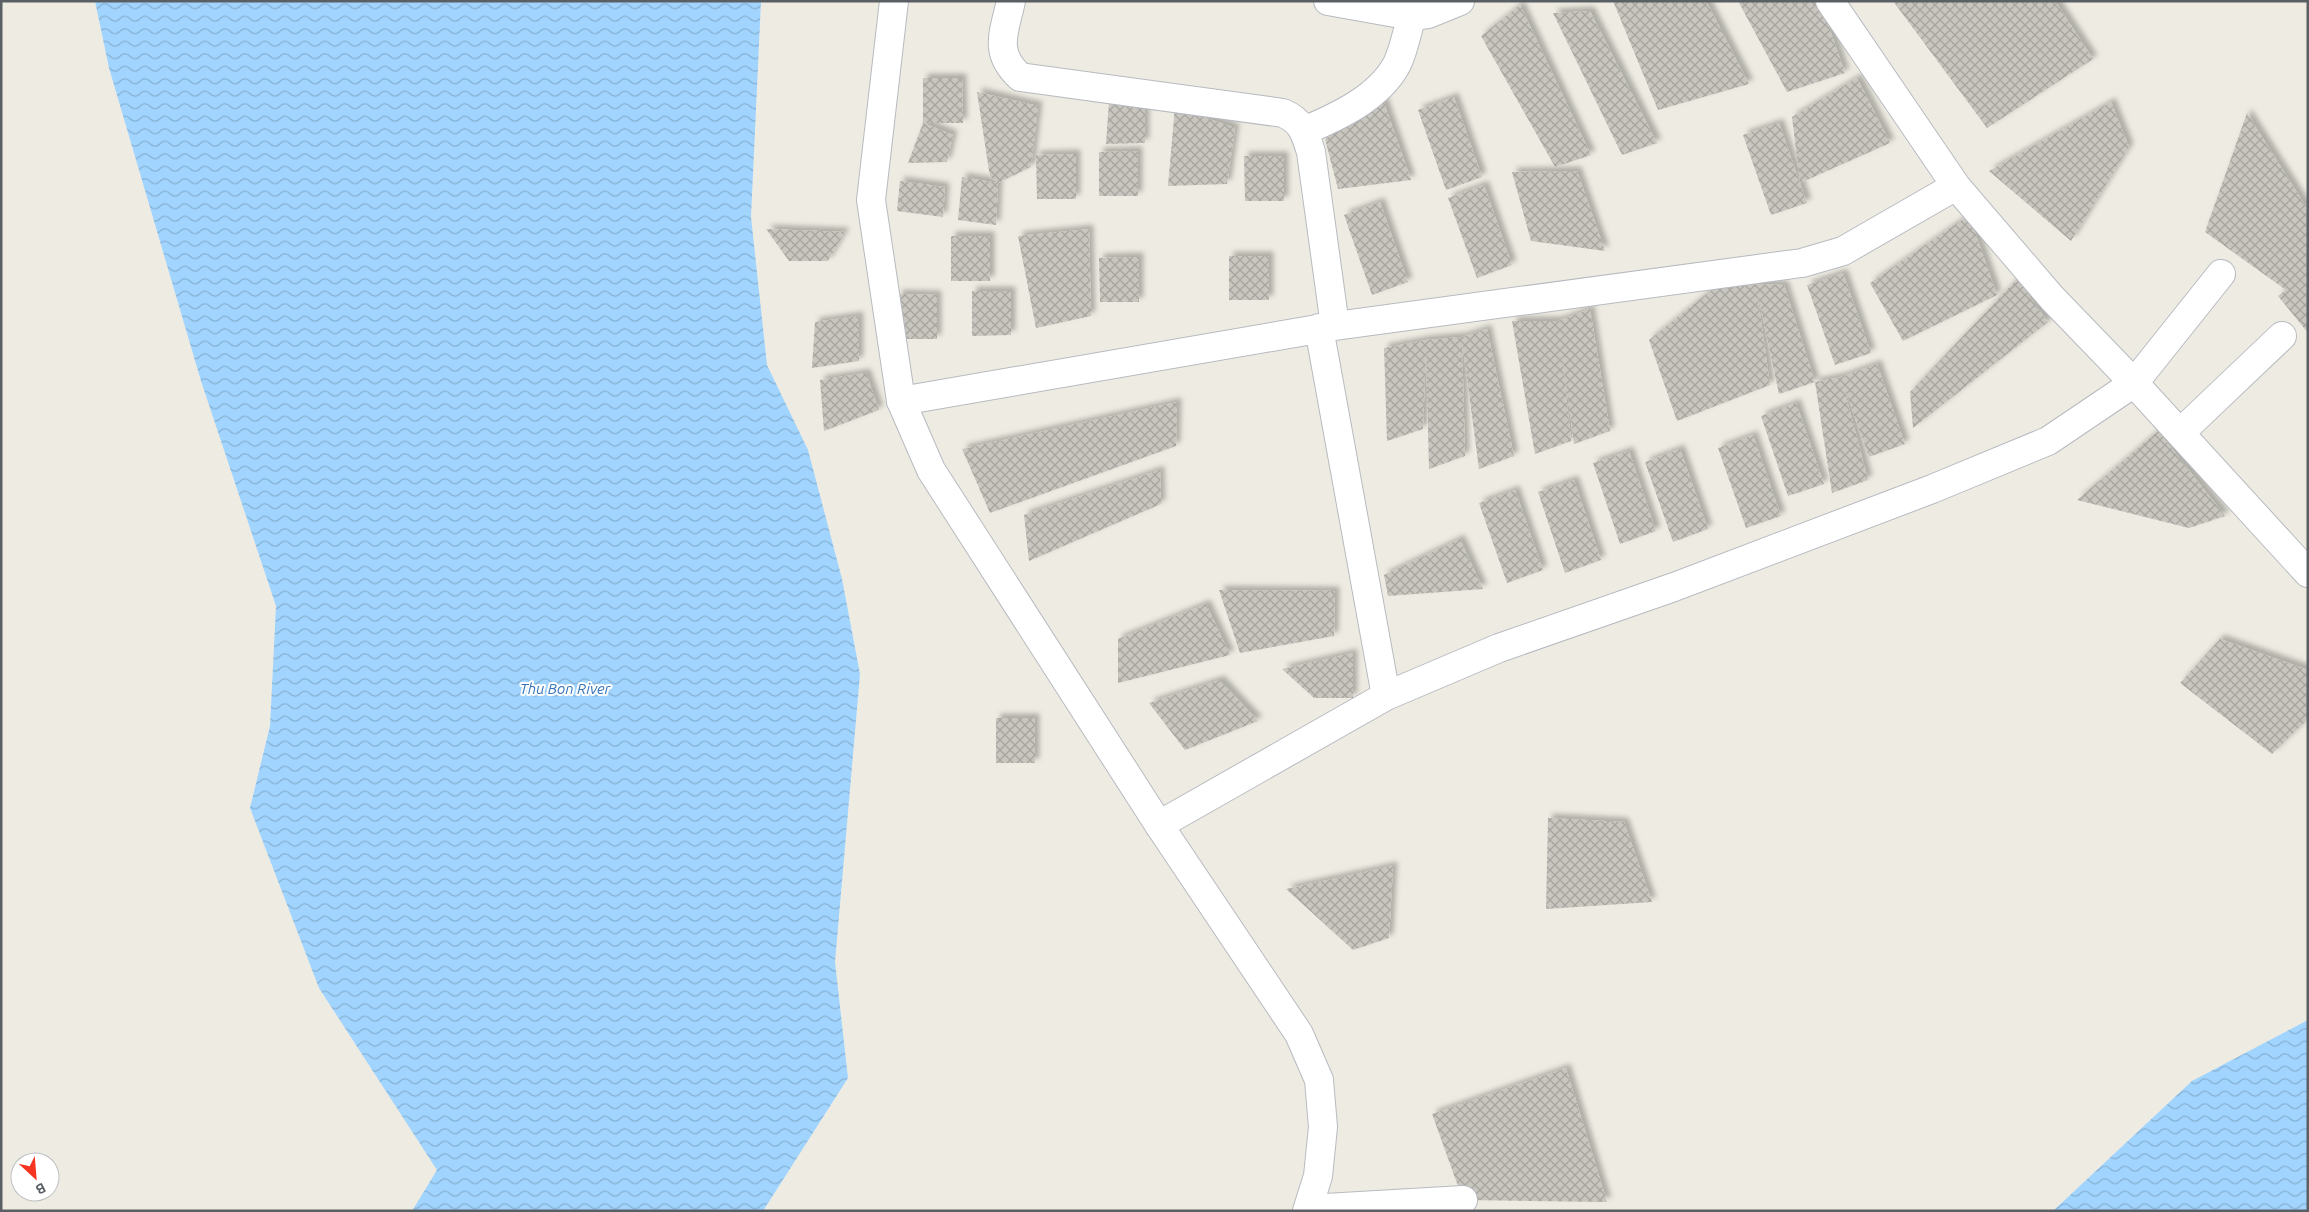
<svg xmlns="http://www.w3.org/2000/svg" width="2309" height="1212" font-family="Ubuntu,sans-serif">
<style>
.water{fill:url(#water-waves)}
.building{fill:url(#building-cross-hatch);filter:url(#shadow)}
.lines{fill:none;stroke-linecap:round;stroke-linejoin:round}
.minor-casing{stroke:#b7bac0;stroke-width:30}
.tertiary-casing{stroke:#b7bac0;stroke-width:30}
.minor{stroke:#fff;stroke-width:28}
.tertiary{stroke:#fff;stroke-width:28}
.labels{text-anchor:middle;stroke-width:4;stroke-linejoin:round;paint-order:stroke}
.water-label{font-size:15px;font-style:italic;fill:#3775b8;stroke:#fff}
</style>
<defs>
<pattern id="water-waves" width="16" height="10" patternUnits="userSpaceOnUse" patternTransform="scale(1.25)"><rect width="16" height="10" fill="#a1d5ff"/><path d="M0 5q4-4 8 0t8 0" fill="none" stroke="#86b0d2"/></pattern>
<pattern id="building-cross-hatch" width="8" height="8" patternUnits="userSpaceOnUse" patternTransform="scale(1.25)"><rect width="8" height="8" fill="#c9c6bf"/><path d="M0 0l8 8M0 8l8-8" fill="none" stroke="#a6a49f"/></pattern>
<filter id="shadow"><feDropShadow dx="4.5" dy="-4.5" stdDeviation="2.5" flood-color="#0004"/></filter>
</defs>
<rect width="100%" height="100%" fill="#eeece2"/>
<path class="water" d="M95 1H761L751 217 767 365 808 450 842 579 860 674 835 962 848 1078 763 1211H412L437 1170 319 988 250 808 270 726 276 606 201 381 109 68Z
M2308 1020V1211H2053L2192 1081Z"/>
<path class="building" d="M1613 1H1706L1749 84 1658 110Z
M1738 1H1820L1845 73 1787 92Z
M1893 1H2055L2093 59 1987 128Z
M1520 5 1591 155 1555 167 1481 36Z
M1590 11 1657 143 1622 155 1553 13Z
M923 78H962L963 123H923Z
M1857 78 1890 143 1800 183 1807 203 1771 215 1743 135 1779 123 1800 183 1792 117Z
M977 92 1038 106 1031 167 998 183 990 177Z
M1454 97 1482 177 1446 190 1418 110Z
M1145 99V143L1106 144 1109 102Z
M1383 100 1411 180 1338 189 1325 139Z
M2111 102 2129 147 2071 241 1989 171Z
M1175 107 1235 128 1227 184 1168 186Z
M2247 113 2308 210V333L2278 296 2286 290 2205 232Z
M923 123 953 135 947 162 908 163Z
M1138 151V196H1099V152Z
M1076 154V199H1037L1036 155Z
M1244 156H1284V201H1245Z
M1577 171 1605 251 1531 241 1512 172Z
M962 177 998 183 996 225 958 220Z
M900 181 945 187 943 217 897 211Z
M1484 185 1512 265 1477 278 1448 198Z
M1380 202 1408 282 1372 295 1344 215Z
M1969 215 1997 295 1903 341 1870 283Z
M766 229 845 232 828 261H789Z
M1089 229 1091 316 1036 328 1018 236Z
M951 236H990V281H951Z
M1229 256H1269V300H1229Z
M1139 257V302H1100L1099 258Z
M1843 273 1871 353 1835 365 1807 285Z
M2017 279 2048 322 1913 428 1910 392Z
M1719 284 1784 285 1815 382 1841 377 1877 364 1905 444 1869 457 1842 381 1868 480 1832 493 1815 382 1779 394 1757 291 1770 385 1677 421 1649 340Z
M972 291H1011V335L972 336Z
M898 294 937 295V339H898Z
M1590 309 1610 431 1574 444 1561 347 1571 441 1535 454 1512 321H1558Z
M859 316V361L812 368 815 322Z
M1487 329 1514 456 1479 469 1462 340 1465 456 1429 469 1426 347 1423 429 1387 441 1384 348 1426 340 1462 337Z
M866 373 879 410 824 431 820 380Z
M1177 402 1176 446 990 513 962 449Z
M1796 403 1824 484 1788 496 1761 416Z
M2158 431 2225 516 2189 528 2077 500Z
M1753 435 1781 516 1746 528 1718 448Z
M1680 449 1708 529 1673 542 1645 462Z
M1629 451 1656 531 1620 544 1593 463Z
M1160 470 1161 504 1029 561 1024 515Z
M1574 480 1601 560 1565 573 1538 492Z
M1515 490 1543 570 1507 583 1479 503Z
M1460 539 1483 589 1388 596 1384 575Z
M1219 590 1335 591 1334 636 1240 653Z
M1206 604 1230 655 1118 683V639Z
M2220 639 2308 670V719L2272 754 2180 683Z
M1353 653V698H1314L1282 669Z
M1220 680 1258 721 1185 750 1149 703Z
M996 718H1035V763H996Z
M1548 818 1624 822 1652 902 1546 909Z
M1393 866 1389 938 1353 950 1286 889Z
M1566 1068 1607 1202 1463 1200 1432 1114Z"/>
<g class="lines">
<defs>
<path id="minor" d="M1011 1C1004 33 993 52 1020 77L1283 113C1302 121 1305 133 1311 152L1335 326
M1328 1 1412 16 1428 14 1460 1
M1830 1 1956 186 2052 298 2134 383 2308 573
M1304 131C1337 117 1379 98 1397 64 1404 50 1407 31 1412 16
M1319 328 1386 696
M901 401 1335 326 1802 263 1843 251 1956 186
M2180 433 2282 336
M1159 825 1386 696 1499 648 1674 587 1932 489 2048 441 2134 383 2221 274
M1308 1209 1463 1200"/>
<path id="tertiary" d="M894 1 871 200 901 401 931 470 1159 825 1299 1034 1319 1080 1323 1127 1318 1176 1307 1211"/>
</defs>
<use href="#minor" class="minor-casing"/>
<use href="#tertiary" class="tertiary-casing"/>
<use href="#minor" class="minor"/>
<use href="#tertiary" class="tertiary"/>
</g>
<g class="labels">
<g class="water-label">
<text x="565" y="694">Thu Bon River</text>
</g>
</g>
<rect width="2309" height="1212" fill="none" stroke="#5a5f64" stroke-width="5"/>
<g transform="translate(35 1177) rotate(154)"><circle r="24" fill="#ffffff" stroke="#bdbfc1"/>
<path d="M0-4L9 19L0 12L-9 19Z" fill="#f53421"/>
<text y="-8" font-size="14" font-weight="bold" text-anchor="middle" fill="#5a5f64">B</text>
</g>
</svg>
